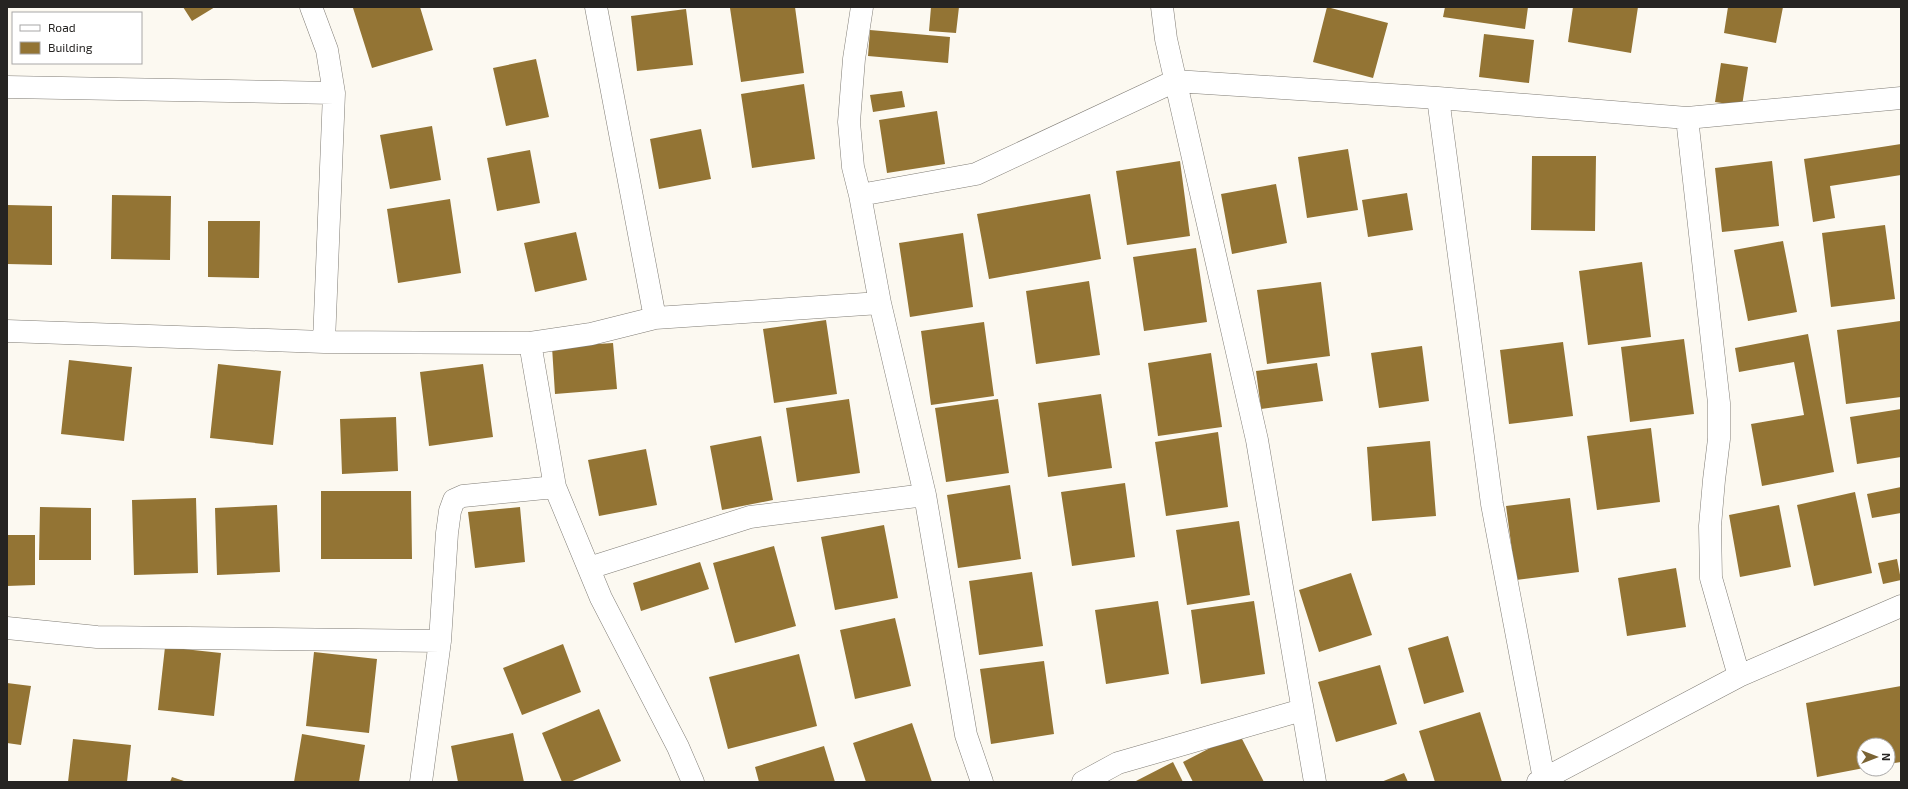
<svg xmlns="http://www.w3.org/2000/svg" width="1908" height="789" font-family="'Exo 2',sans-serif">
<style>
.building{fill:#937434}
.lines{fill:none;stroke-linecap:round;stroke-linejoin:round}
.street-casing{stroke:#807d76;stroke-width:23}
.street{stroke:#fff;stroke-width:22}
</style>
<rect width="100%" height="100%" fill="#fcf9f1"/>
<path class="building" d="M183 7H215L192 21Z
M358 7H420L433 50 372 68 353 8Z
M737 7H795L804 73 741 82 730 8Z
M931 7H959L956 33 929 31Z
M1327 7 1388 23 1373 78 1313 62Z
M1445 7H1528L1525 29 1443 17Z
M1573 7H1638L1631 53 1568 42Z
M1728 7H1783L1776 43 1724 33Z
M686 9 693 65 637 71 631 16Z
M870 30 950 37 948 63 868 56Z
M1484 34 1534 40 1529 83 1479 77Z
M536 59 549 117 506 126 493 68Z
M1721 63 1748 67 1742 106 1715 102Z
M804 84 815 159 752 168 741 94Z
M902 91 905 107 873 112 870 95Z
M937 111 945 164 887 173 879 120Z
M432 126 441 180 390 189 380 135Z
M701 129 711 179 659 189 650 139Z
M1901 144V175L1830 186 1835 218 1813 222 1804 159Z
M1348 149 1358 210 1307 218 1298 157Z
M530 150 540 203 497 211 487 158Z
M1532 156H1596L1595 231 1531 230Z
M1180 161 1190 236 1127 245 1116 171Z
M1772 161 1779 226 1722 232 1715 168Z
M1276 184 1287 243 1232 254 1221 194Z
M1407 193 1413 230 1368 237 1362 200Z
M1090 194 1101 259 989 279 977 214Z
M112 195 171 196 170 260 111 259Z
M450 199 461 273 398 283 387 209Z
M7 205 52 206V265L7 264Z
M208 221H260L259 278 208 277Z
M1885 225 1895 299 1831 307 1822 233Z
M576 232 587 280 535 292 524 243Z
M963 233 973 307 910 317 899 243Z
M1783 241 1797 312 1748 321 1734 250Z
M1196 248 1207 322 1144 331 1133 257Z
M1642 262 1651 337 1588 345 1579 271Z
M1089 281 1100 355 1036 364 1026 291Z
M1321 282 1330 356 1267 364 1257 290Z
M826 320 837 394 774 403 763 329Z
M1900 321 1901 397 1846 404 1837 330Z
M984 322 994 396 931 405 921 331Z
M1808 334 1834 472 1762 486 1751 424 1804 415 1794 362 1739 372 1735 348Z
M1684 339 1694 414 1630 422 1621 347Z
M1563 342 1573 416 1509 424 1500 350Z
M613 343 617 389 555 394 552 347Z
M1422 346 1429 401 1379 408 1371 353Z
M1211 353 1222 427 1158 436 1148 363Z
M69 360 132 367 124 441 61 434Z
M1317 363 1323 401 1261 409 1256 371Z
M218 364 281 371 273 445 210 438Z
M483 364 493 437 429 446 420 372Z
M1101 394 1112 468 1048 477 1038 403Z
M849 399 860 473 797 482 786 408Z
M998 399 1009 473 946 482 935 408Z
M1901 409V457L1857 464 1850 417Z
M396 417 398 471 342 474 340 419Z
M1651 428 1660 502 1597 510 1587 436Z
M1218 432 1228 507 1166 516 1155 442Z
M761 436 773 500 722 510 710 446Z
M1430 441 1436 516 1372 521 1367 447Z
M646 449 657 505 599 516 588 460Z
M1125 483 1135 557 1072 566 1061 492Z
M1010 485 1021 559 958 568 947 495Z
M1901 487V513L1872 518 1867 494Z
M321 491H411L412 559H321Z
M1855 492 1872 573 1814 586 1797 505Z
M196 498 198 573 134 575 132 500Z
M1570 498 1579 572 1516 580 1506 506Z
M277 505 280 572 217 575 215 508Z
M1779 505 1791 567 1740 577 1729 515Z
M40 507 91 508V560H39Z
M520 507 525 562 475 568 468 512Z
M1239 521 1250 595 1187 605 1176 530Z
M884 525 898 598 835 610 821 537Z
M7 535H35V585L7 586Z
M774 546 796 626 735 643 713 563Z
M1897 559 1901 580 1883 584 1878 563Z
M700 562 709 589 641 611 633 583Z
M1676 568 1686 627 1627 636 1618 578Z
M1032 572 1043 646 979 655 969 581Z
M1351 573 1372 635 1319 652 1299 590Z
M1158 601 1169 674 1106 684 1095 610Z
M1254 601 1265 674 1201 684 1191 610Z
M895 618 911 686 855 699 840 630Z
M1448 636 1464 692 1424 704 1408 648Z
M563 644 581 692 522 715 503 668Z
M165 647 221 653 214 716 158 710Z
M314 652 377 659 369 733 306 726Z
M799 654 817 726 728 749 709 677Z
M1044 661 1054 734 991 744 980 669Z
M1380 665 1397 724 1336 742 1318 682Z
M7 683 31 686 21 745 7 743Z
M1901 686V762L1888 764V745H1864V768L1817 777 1806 703Z
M599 709 621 761 570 782H562L542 733Z
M1480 712 1502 782H1435L1419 731Z
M912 723 932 782H866L853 743Z
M513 733 524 782H458L451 746Z
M1239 733 1264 782H1193L1183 762Z
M302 734 365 745 359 782H294Z
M73 739 131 745 127 782H68Z
M824 746 835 782H759L755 767Z
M1173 762 1183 782H1134Z
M1404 773 1408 782H1381Z
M172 777 187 782H170Z"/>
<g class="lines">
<defs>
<path id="street" d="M311 7 327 50 334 93 324 342
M596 7 655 318
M862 7 854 59 849 122 853 167 860 195 880 303 925 495 966 735 982 782
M1162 7 1166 39 1257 440 1315 782
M7 87 334 93
M1438 98 1492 504 1544 779
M1687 118 1719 403V439L1714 480 1710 526 1711 578 1739 676
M860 195 976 174 1175 81 1438 98 1687 118 1901 98
M7 331 324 342 530 343 591 334 655 318 880 303
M530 343 555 487 601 598 678 747 693 782
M589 568 750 517 925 495
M7 628 97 637 440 641
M421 782 440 641 447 533 450 511 454 500 463 496 555 487
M1083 782 1118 763 1302 710
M1538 782 1739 676 1901 606"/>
</defs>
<use href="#street" class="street-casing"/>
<use href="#street" class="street"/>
</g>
<rect width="1908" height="789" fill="none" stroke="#262422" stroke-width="16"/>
<rect x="12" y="12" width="130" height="52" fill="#ffffff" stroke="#a8a7a7"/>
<rect x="20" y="25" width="20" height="6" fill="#ffffff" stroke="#a8a7a7"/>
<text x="48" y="32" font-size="12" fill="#262422">Road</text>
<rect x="20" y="42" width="20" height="12" fill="#937434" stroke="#a8a7a7"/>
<text x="48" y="52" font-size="12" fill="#262422">Building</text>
<g transform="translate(1876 757) rotate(90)"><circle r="19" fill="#ffffff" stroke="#a8a7a7"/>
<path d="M0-3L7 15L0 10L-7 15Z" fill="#7b6434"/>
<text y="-6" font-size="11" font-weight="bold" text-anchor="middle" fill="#262422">N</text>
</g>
</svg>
